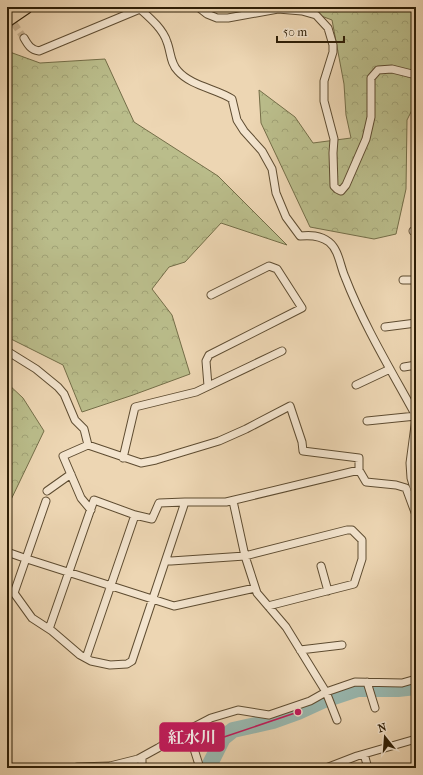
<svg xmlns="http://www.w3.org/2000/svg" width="423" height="775" font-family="'IM FELL French Canon','Noto Serif JP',serif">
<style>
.forest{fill:url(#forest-crowns);stroke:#746e48}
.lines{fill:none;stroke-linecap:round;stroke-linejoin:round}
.river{stroke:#99b9b1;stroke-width:16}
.minor-tunnel{stroke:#c7b190;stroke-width:7;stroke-dasharray:7 3.5;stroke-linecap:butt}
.minor-casing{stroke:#5e4c31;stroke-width:9}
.motorway-casing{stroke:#2e1e06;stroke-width:15}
.minor{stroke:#f3e4ce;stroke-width:7}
.motorway{stroke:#edd6b3;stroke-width:13}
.leader{fill:none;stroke:#c2185b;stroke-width:1.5}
.callout-dot{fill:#c2185b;stroke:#f3e4ce;stroke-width:1.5}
.callout{fill:#c2185b;stroke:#c2185b;stroke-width:1.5}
.callout-label{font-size:16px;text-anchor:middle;font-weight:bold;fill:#fff}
</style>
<defs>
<pattern id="forest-crowns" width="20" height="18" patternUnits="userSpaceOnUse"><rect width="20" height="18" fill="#babd8b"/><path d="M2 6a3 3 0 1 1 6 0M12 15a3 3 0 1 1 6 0" fill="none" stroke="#a0a276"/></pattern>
</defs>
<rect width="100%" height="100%" fill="#edd6b3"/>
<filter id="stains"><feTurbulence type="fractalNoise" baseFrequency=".005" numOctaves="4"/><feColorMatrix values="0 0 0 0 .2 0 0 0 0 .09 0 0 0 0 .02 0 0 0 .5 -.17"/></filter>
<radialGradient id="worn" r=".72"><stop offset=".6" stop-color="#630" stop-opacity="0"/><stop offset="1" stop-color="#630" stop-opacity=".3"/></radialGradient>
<path class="forest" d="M297 7H416V102L407 120 406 189 396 234 374 239 310 227 261 123 259 90 295 117 313 143 351 138 346 115 344 84 332 20Z
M7 51 40 63 105 59 134 122 218 176 287 245 221 223 185 262 169 267 152 289 172 315 190 374 133 395 82 412 63 365 7 337Z
M7 383 23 398 44 431 7 508Z"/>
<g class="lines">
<path class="river" d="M208 768 223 738 233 730 273 721 298 712 322 701 358 689H398L416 687"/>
<path class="minor-tunnel" d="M8 15 24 38"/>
<defs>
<path id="minor" d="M198 7 207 14 217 18H228L278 9 302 11 316 15 328 28 333 45V52L324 81V101L334 139 333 153 334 186 337 189 341 191 346 185 366 139 371 117V78L378 70 392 69 416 75
M24 38C28 45 31 50 39 51L140 9C150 18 163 29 167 42 171 52 170 63 178 71 191 86 217 89 232 99L237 120 244 131 262 151 272 169 276 193 286 217 300 236C310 235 320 235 329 242 339 250 340 266 345 277 364 326 391 370 416 416
M413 231H416
M403 280H416
M385 327 416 323
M7 351 36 369 58 387 64 394 75 420 84 429 88 445
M404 367 416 365
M356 385 390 369
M208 386 206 361 209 355 302 308 277 269 269 266 211 295
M416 418 410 463 411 478 416 495
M367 421 416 416
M123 458 135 407 196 392 282 351
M47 491 71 474
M46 501 14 593 32 618 52 631 80 655 91 661 110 665 127 664 132 661 185 502H226L359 470 366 482 396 485 406 488 416 515
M233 501 245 556 257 593 286 627 326 692 337 720
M91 510 81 498 63 456 88 445 141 463 156 460 219 441 246 429 290 406 302 442 303 451 359 458V470
M7 552 27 559 174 606 255 588
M166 560 171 561 245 556 347 530H352L362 540V559L354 584 268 606
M321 566 328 591
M49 629 94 500 135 515 152 519 159 503 185 502
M300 650 342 645
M86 658 135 515
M367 682 375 708
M188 730 200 768
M364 754 368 768
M142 757V768
M73 768 78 767 110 766 138 759 158 748 186 731 211 718 238 710 269 715 310 701 326 692 355 682 402 683 416 679
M326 768 357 756 416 739"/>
<path id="motorway" d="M7 20 26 7"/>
</defs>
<use href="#minor" class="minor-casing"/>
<use href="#motorway" class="motorway-casing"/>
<use href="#minor" class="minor"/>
<use href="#motorway" class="motorway"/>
</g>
<path class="leader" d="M298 712L224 737"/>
<circle class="callout-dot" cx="298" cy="712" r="4"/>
<rect class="callout" x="160" y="723" width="64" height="28" rx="4"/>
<g class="callout-label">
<text x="192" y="743">紅水川</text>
</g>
<rect width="423" height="775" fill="none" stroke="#edd6b3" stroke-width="24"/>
<rect x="8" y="8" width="407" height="759" fill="none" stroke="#2e1e06" stroke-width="2"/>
<rect x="12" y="12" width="399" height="751" fill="none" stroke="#2e1e06"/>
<g transform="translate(385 737) rotate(343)" stroke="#f3e4ce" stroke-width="3" paint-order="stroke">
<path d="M0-3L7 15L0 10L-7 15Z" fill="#2e1e06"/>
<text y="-6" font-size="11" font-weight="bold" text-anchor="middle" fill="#2e1e06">N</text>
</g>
<path d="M277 36v6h67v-6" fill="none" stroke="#2e1e06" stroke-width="2"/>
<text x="283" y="36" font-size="12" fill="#2e1e06" stroke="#f3e4ce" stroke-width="3" paint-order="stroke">50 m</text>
<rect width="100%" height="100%" filter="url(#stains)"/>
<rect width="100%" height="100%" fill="url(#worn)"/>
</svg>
